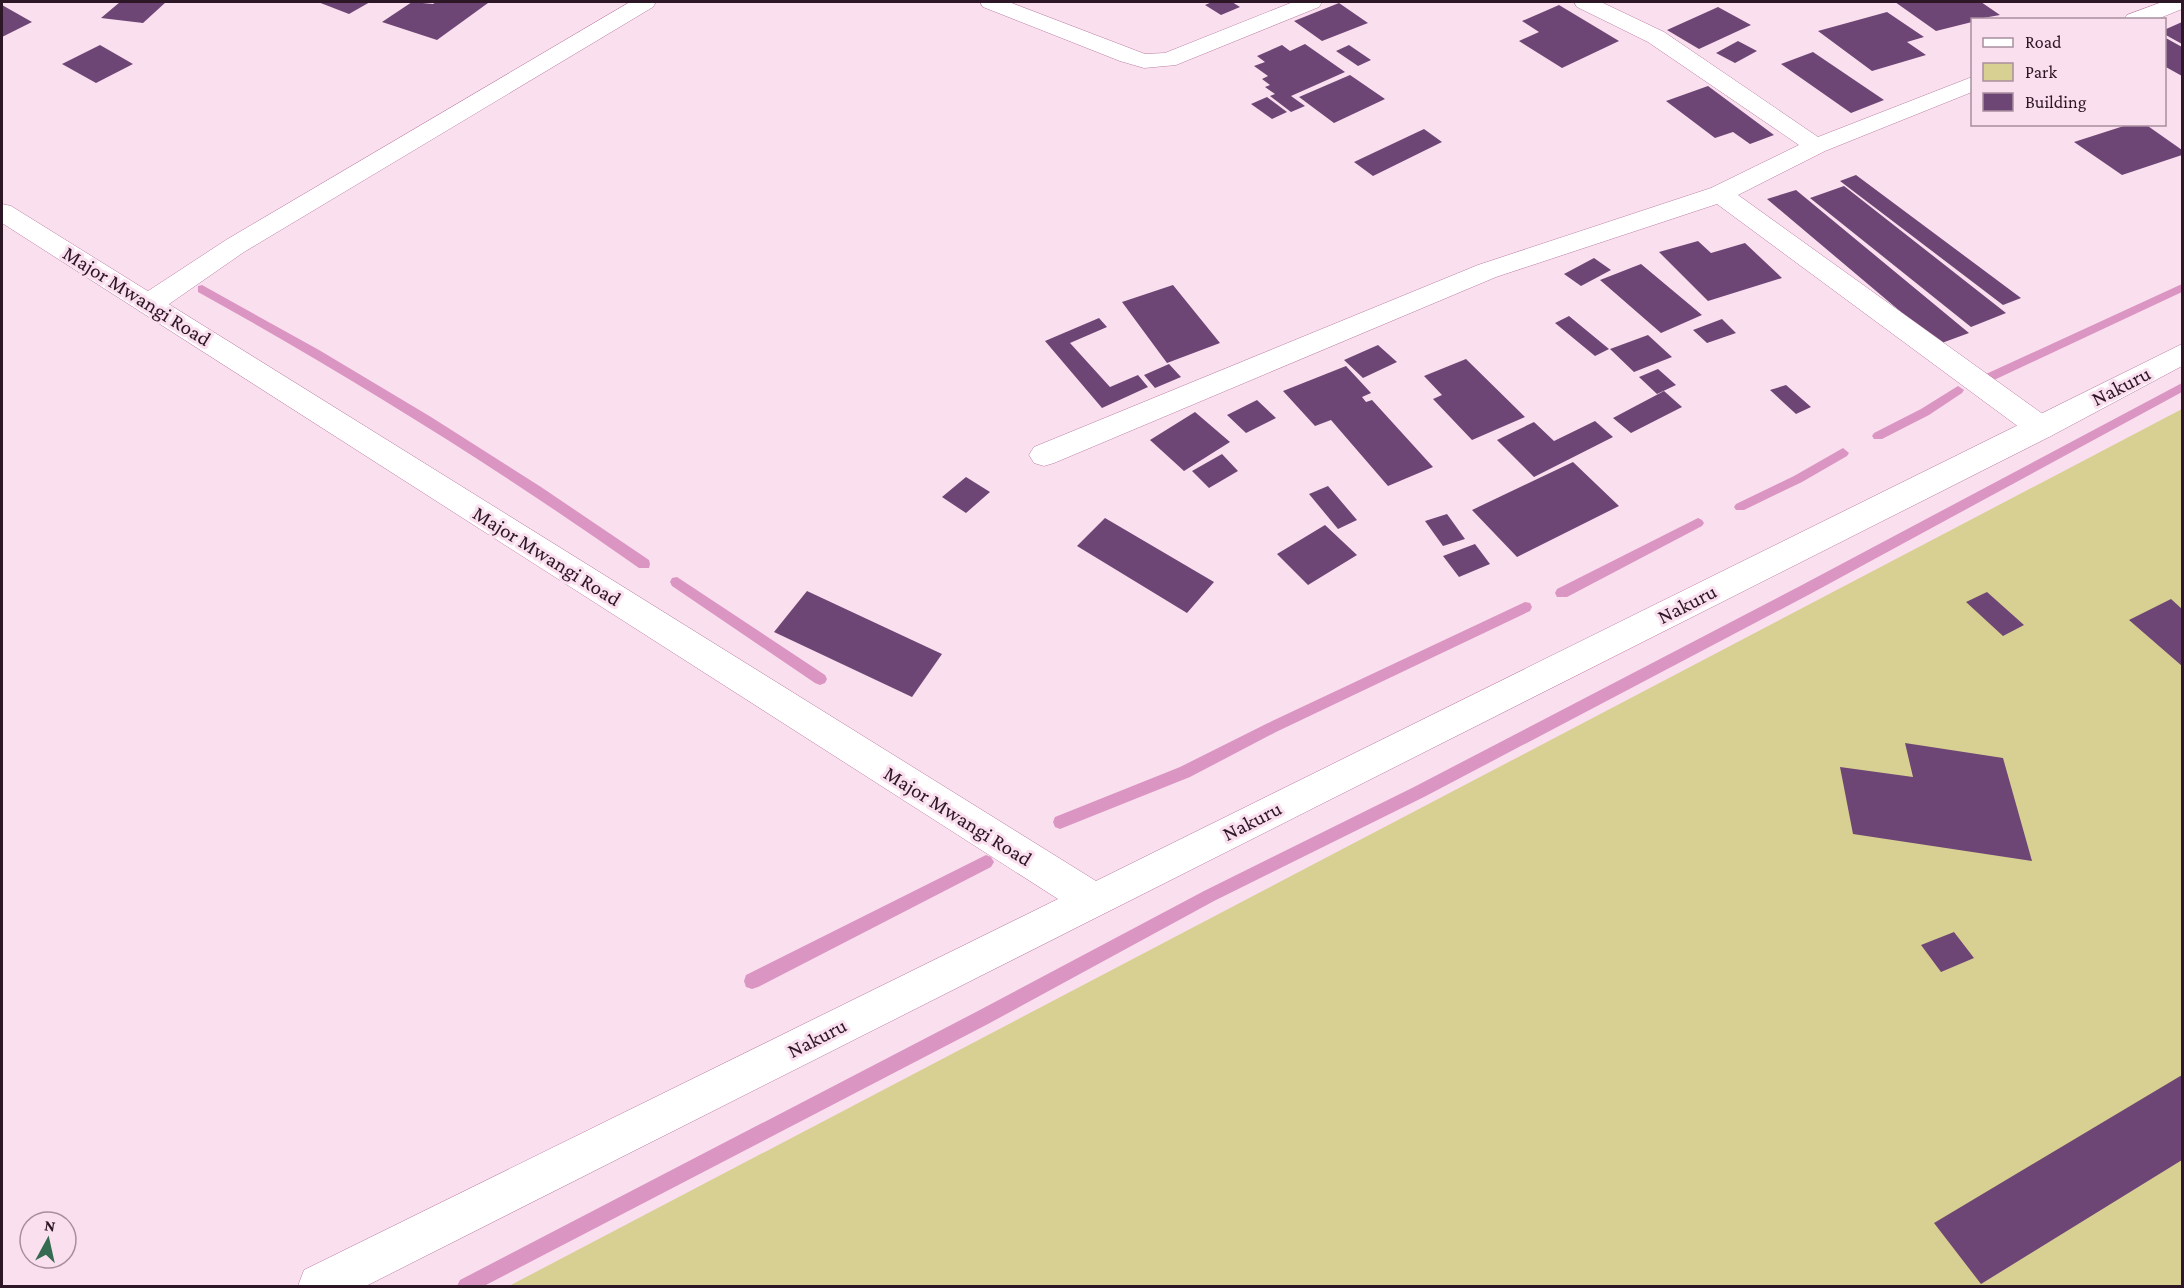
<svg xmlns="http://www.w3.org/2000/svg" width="2184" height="1288" font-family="'Crimson Pro',serif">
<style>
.green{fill:#d8d092}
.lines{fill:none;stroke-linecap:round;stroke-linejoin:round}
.stream{fill:#db95c2;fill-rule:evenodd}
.building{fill:#6e4676}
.street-casing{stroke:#bb7fa5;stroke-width:1}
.secondary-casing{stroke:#bb7fa5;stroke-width:1}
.street{fill:#fff;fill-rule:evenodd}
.secondary{fill:#fff;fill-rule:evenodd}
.labels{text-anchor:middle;stroke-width:6;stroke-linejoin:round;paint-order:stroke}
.street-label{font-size:21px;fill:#2d1625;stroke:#fadfef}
</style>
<rect width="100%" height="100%" fill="#fadfef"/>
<path class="green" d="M2182 409V1286H509Z"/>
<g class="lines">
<path class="stream" d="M2182 284V292L1994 380 1990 381 1984 377 1986 374Z
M202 285 319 350 431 417 541 487 649 560 650 564 649 568H639C497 468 350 376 198 292V286Z
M2182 383V392L1812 593 1424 797 1214 901 988 1024 484 1286H457L460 1280 976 1012 1204 891 1414 787 1802 585Z
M1958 386 1964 390 1962 393 1929 415 1882 439H1874L1872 436 1874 433 1921 409Z
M1843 448 1849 453 1847 456 1802 482 1744 510H1736L1734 507 1736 504 1794 476Z
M1698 518 1702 520 1704 523 1702 526 1567 597H1557L1555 593 1557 589Z
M677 577 825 675 827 679 825 683 820 685 815 683 672 586 670 582 672 578Z
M1525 602 1530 603 1532 607 1530 611 1276 732 1190 777 1060 829 1055 827 1053 822 1055 817 1180 767 1266 724Z
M986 855 991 857 994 862 991 867 758 987 752 989 746 987 744 981 746 975Z"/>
</g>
<path class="building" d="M120 2H166L143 23 101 18Z
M318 2H370L349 14Z
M412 2 433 4 436 2 488 3 437 40 382 22Z
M1212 2H1232L1240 7 1221 15 1205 5Z
M1895 2H1981L2000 15 1972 20V22L1936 31Z
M1339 3 1368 23 1322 41 1294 21Z
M2 5 32 22 2 37Z
M1559 5 1619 41 1562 68 1519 41 1539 32 1522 21Z
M1718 7 1751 25 1699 49 1667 30Z
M1887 12 1924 37 1907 42 1926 55 1872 71 1818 31Z
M2182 22V44L2164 34V30Z
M2164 37 2182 47V76L2164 66Z
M1738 41 1757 51 1735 63 1716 53Z
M1305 44 1345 72 1291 96 1305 106 1291 112 1270 96 1275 94 1265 87 1270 85 1262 79 1268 76 1254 66 1265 62 1257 56 1282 45 1290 51Z
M100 45 133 64 96 83 62 64Z
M1349 45 1371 60 1358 66 1336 51Z
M1813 52 1884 100 1851 113 1781 64Z
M1350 75 1385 99 1334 123 1299 97Z
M1708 86 1774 135 1750 144 1733 132 1715 138 1666 101Z
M1267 97 1287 112 1272 119 1251 104Z
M2130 124H2145L2182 150V155L2122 175 2074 142Z
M1424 129 1442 142 1373 176 1354 162Z
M1856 175 2021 298 2003 305 1840 181Z
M1844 186 2006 313 1971 327 1810 198Z
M1796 190 1969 333 1939 344 1767 199Z
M1698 241 1711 253 1745 243 1782 278 1708 301 1659 252Z
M1594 258 1611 270 1581 286 1564 274Z
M1641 264 1702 315 1661 333 1600 280Z
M1173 285 1220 343 1167 363 1122 302Z
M1569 316 1609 349 1595 356 1555 323Z
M1099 318 1107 327 1070 343 1110 387 1138 375 1148 387 1102 408 1045 341Z
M1722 319 1736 333 1707 343 1693 330Z
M1648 335 1672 357 1634 372 1610 349Z
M1378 345 1397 362 1363 378 1344 360Z
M1466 359 1525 417 1472 440 1433 399 1442 395 1424 376Z
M1169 364 1181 377 1155 388 1144 375Z
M1346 366 1371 393 1362 397 1366 402 1372 400 1433 467 1388 486 1331 420 1315 426 1283 391Z
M1658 369 1676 385 1657 394 1639 377Z
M1786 385 1811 407 1796 414 1770 390Z
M1664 391 1682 407 1631 433 1613 418Z
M1257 400 1276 418 1246 433 1227 415Z
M1195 412 1230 442 1184 471 1150 440Z
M1595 421 1613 437 1534 477 1497 440 1534 422 1554 441Z
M1222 454 1238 471 1209 488 1192 471Z
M1573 462 1619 506 1517 557 1472 510Z
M966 477 990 492 966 513 942 497Z
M1328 486 1357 520 1338 529 1309 494Z
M1447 514 1465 539 1443 546 1425 521Z
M1105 518 1214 582 1187 613 1077 546Z
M1325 525 1357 555 1308 585 1277 554Z
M1475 544 1490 564 1459 577 1443 556Z
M807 591 942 654 912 697 774 632Z
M1987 592 2024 625 2003 636 1966 602Z
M2171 599 2182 609V666L2129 620Z
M1905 743 2003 758 2032 861 1853 834 1840 767 1913 777Z
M1954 932 1974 958 1941 972 1921 945Z
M2182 1075V1160L1981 1284 1934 1223Z"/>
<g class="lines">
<defs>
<path id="street" d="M630 2H656L653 7 244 252 159 311 149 313 139 311 136 304 139 297 226 240Z
M980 2H1009L1145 54 1165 53 1293 2H1322L1319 7 1176 65 1144 68 1120 61 983 7Z
M1574 2H1601L1664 32 1818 137 1972 77V92L1825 151 1738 195 2051 420 2056 428 2051 436 2041 439 2031 436 1717 204 1496 277 1054 463 1044 466 1034 463 1029 455 1034 447 1478 265 1711 188 1799 145 1648 42 1577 7Z
M2162 2H2182V9L2155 20H2124L2127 15Z"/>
<path id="secondary" d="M2 204 11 206 1096 881 2182 344V366L2051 436 366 1286H298L304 1270 1058 899 2 223Z"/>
</defs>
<use href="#street" class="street-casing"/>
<use href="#secondary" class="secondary-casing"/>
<use href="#street" class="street"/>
<use href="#secondary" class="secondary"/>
</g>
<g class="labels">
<g class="street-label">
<text transform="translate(137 296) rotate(32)" y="7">Major Mwangi Road</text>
<text transform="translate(2121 386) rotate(-27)" y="7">Nakuru</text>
<text transform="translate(547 556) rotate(32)" y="7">Major Mwangi Road</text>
<text transform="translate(1687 604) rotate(-27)" y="7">Nakuru</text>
<text transform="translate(958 816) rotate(32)" y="7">Major Mwangi Road</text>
<text transform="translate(1252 821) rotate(-27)" y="7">Nakuru</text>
<text transform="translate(817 1038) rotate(-27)" y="7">Nakuru</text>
</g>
</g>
<rect width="2184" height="1288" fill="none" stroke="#2d1625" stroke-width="6"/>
<rect x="1971" y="18" width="195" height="108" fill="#fadfef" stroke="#a88f9e" stroke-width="1.5"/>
<rect x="1983" y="38" width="30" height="9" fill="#ffffff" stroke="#a88f9e" stroke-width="1.5"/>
<text x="2025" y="48" font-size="18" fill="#2d1625">Road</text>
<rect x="1983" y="63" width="30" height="18" fill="#d8d092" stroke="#a88f9e" stroke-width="1.5"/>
<text x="2025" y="78" font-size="18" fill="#2d1625">Park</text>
<rect x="1983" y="93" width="30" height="18" fill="#6e4676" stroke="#a88f9e" stroke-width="1.5"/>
<text x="2025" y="108" font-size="18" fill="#2d1625">Building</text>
<g transform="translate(48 1240) rotate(8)"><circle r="28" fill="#fadfef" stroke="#a88f9e" stroke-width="1.5"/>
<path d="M0-4.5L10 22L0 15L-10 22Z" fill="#356b51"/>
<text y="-9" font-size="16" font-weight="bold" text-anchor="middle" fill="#2d1625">N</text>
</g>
</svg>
